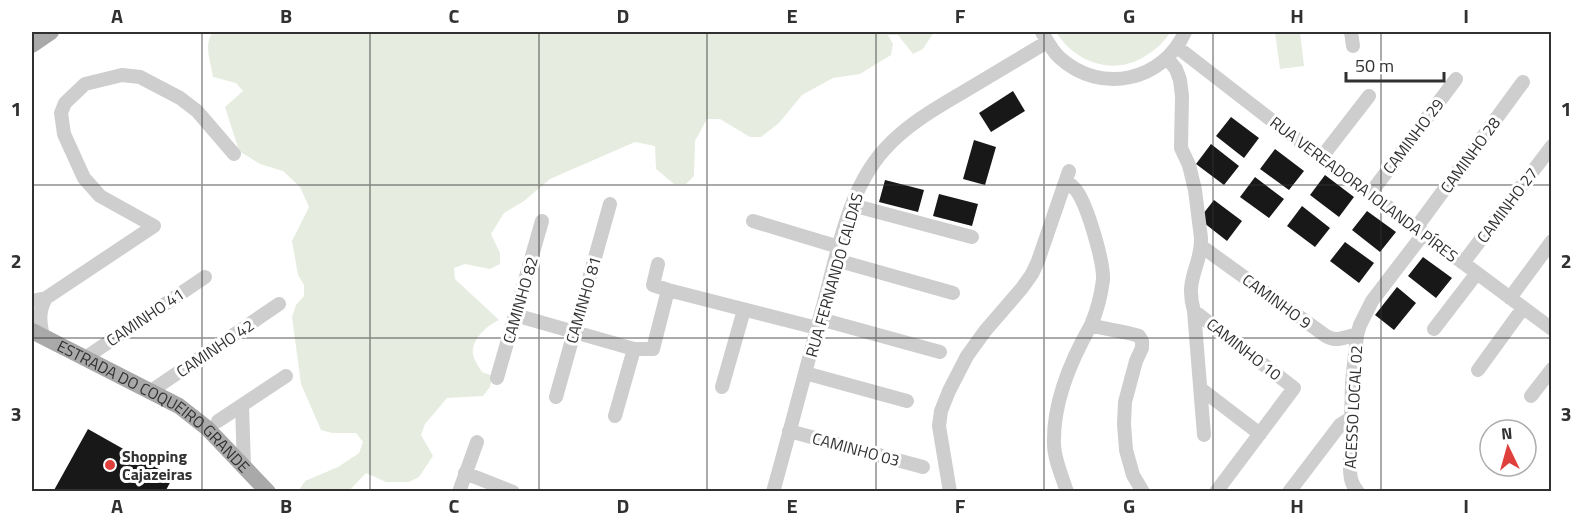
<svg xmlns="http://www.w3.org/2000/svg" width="1583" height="523" font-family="'Titillium Web',sans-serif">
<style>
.green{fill:#e6ede0}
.building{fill:#181818}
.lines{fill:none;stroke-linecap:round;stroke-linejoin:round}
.minor{stroke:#cecece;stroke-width:14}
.major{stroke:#a9a9a9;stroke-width:16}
.grid{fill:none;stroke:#313131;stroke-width:1.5;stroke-opacity:0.55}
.poi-dot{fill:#e0403c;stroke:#fff;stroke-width:2}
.labels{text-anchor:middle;stroke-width:6;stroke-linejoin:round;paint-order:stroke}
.street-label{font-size:16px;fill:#313131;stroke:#fff}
.poi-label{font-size:16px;font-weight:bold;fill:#313131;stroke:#fff;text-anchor:start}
.neatline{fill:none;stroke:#313131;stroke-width:2}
.grid-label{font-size:20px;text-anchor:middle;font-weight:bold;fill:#313131}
</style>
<rect width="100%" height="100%" fill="#fff"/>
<path class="green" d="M213 32H934L923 49 913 54 898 35H888L893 44 891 55 860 74 833 78 802 95 779 123 761 137H750L720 119H707L695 141 694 176 686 184H674L656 169 655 146 635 142 550 179 524 201 504 213 491 234 500 253V264L490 269 465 264 454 268 455 279 499 320C488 325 471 339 473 354 474 360 479 367 482 372L493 376 490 387 483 396 447 398 425 424 421 435 433 456 419 477 409 482H386L366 473 348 492H299V490L305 481 338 467 359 453 363 442 356 433H332L321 430 301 384 292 317 296 305 304 296V285L298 275 292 241 309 207 300 187 283 171 260 164 239 151 225 107 243 91 236 83 213 77C211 63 203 44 213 32Z
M1056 32H1170C1165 42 1156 49 1147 55 1115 77 1075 63 1056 32Z
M1275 32H1300L1304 66 1280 69Z"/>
<path class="building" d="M1013 91 1025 111 991 132 979 113Z
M1231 117 1259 138 1244 158 1216 136Z
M974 140 996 147 985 185 963 179Z
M1211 144 1239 166 1224 185 1196 164Z
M1275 149 1304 171 1289 190 1260 169Z
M1325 175 1354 197 1339 217 1310 195Z
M1255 177 1284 199 1269 218 1240 197Z
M885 180 924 190 918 212 879 202Z
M939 194 978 204 972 226 933 216Z
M1214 200 1242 221 1227 241 1199 219Z
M1302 206 1330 228 1315 247 1287 226Z
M1367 211 1396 232 1380 252 1352 230Z
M1345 242 1374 263 1359 283 1330 261Z
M1423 257 1452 278 1436 298 1408 276Z
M1397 287 1416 303 1394 330 1375 315Z
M88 429 173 477 165 492H53Z"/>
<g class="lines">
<path class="minor" d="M1042 32C1047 41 1052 51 1060 58 1101 95 1163 81 1185 32
M1351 32 1353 46
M1177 47 1270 119 1552 329
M1167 58 1176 69 1180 80 1182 96 1181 148 1189 165 1195 190 1201 238C1202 266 1184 278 1194 311L1204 435
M1321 158 1369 96
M1066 180C1069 183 1073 187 1076 190 1087 204 1104 262 1103 280 1101 295 1097 311 1091 325 1107 330 1124 331 1139 336L1142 341V348L1136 361 1125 402 1124 424 1126 450 1133 475 1143 492
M1370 194 1456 79
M852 205 972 237
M753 221 839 247
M1416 228 1523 82
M1201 246 1326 336C1339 343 1344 336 1357 335
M836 260 953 293
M1463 263 1552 146
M668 290 817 328
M1510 298 1552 241
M32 301 46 298 154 226 100 196 84 178 64 134 61 113 65 103 85 84 122 75 140 77 180 98 197 111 234 154
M1194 311 1294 388 1216 492
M515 315 634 349H653L668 290 653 285 658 264
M820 319 940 352
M1434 329 1477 273
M43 337C40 323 38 311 46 298
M85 358 205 277
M1478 370 1523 308
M805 373 907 401
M497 378 542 221
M722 387 744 310
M1201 389 1260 434
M151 391 279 304
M1531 396 1552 369
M556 397 610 204
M242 406 244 467
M615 416 634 349
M218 421 286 376
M789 431 923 467
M465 473 513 492
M459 492 477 442
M773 492C791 428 807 365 824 302 838 251 848 190 884 150 906 125 936 108 965 91 992 75 1020 58 1047 42
M950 492 939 426 941 411 949 391 967 356 985 331 1022 288 1032 274 1038 261 1069 171
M1067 492C1062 476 1054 459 1054 443 1053 402 1071 360 1091 325
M1289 492 1340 425 1351 418
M1358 492C1351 484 1350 477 1350 467L1352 383 1357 335 1360 325 1372 301 1424 233"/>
<g class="major">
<path d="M32 45 51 32"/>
<path id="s1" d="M32 331 179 406 207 428 268 492"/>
</g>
</g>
<path class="grid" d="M202 32V492M370 32V492M539 32V492M707 32V492M876 32V492M1044 32V492M1213 32V492M1381 32V492M32 185H1552M32 338H1552"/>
<circle class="poi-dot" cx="110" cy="465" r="6"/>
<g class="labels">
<g class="street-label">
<text transform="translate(1413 136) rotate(-53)" y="6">CAMINHO 29</text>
<text transform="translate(1470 155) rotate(-54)" y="6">CAMINHO 28</text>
<text transform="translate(1364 189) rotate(37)" y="6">RUA VEREADORA IOLANDA PÍRES</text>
<text transform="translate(1507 205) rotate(-53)" y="6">CAMINHO 27</text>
<text transform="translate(834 275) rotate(-74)" y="6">RUA FERNANDO CALDAS</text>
<text transform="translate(520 300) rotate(-74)" y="6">CAMINHO 82</text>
<text transform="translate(583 300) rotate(-74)" y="6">CAMINHO 81</text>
<text transform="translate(1277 301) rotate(36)" y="6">CAMINHO 9</text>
<text transform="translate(145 317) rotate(-34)" y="6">CAMINHO 41</text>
<text transform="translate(215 348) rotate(-34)" y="6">CAMINHO 42</text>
<text transform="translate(1244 349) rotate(38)" y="6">CAMINHO 10</text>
<text transform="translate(1353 407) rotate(-87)" y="6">ACESSO LOCAL 02</text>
<text dy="6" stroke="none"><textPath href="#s1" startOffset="144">ESTRADA DO COQUEIRO GRANDE</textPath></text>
<text transform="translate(856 449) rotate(15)" y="6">CAMINHO 03</text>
</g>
<g class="poi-label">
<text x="122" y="462">Shopping<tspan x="122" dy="18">Cajazeiras</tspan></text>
</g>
</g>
<rect width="1583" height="523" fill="none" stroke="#ffffff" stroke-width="66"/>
<g transform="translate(1508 448) rotate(355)"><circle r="28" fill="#ffffff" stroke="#adadad" stroke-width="1.5"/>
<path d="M0-4.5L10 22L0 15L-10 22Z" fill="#e0403c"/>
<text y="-9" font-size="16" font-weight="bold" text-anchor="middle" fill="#313131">N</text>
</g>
<path d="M1346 72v9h98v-9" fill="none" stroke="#313131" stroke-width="3"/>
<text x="1355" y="72" font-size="18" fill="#313131" stroke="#ffffff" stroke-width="4.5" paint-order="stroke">50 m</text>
<rect x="33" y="33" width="1517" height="457" class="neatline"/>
<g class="grid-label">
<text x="117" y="23">A</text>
<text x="286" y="23">B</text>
<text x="454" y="23">C</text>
<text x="623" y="23">D</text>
<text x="792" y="23">E</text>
<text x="960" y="23">F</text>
<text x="1129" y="23">G</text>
<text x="1297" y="23">H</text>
<text x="1466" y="23">I</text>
<text x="16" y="116">1</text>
<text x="1566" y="116">1</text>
<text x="16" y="268">2</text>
<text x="1566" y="268">2</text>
<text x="16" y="421">3</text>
<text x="1566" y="421">3</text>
<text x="117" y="513">A</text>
<text x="286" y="513">B</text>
<text x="454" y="513">C</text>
<text x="623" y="513">D</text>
<text x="792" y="513">E</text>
<text x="960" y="513">F</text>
<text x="1129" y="513">G</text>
<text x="1297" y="513">H</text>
<text x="1466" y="513">I</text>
</g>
</svg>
